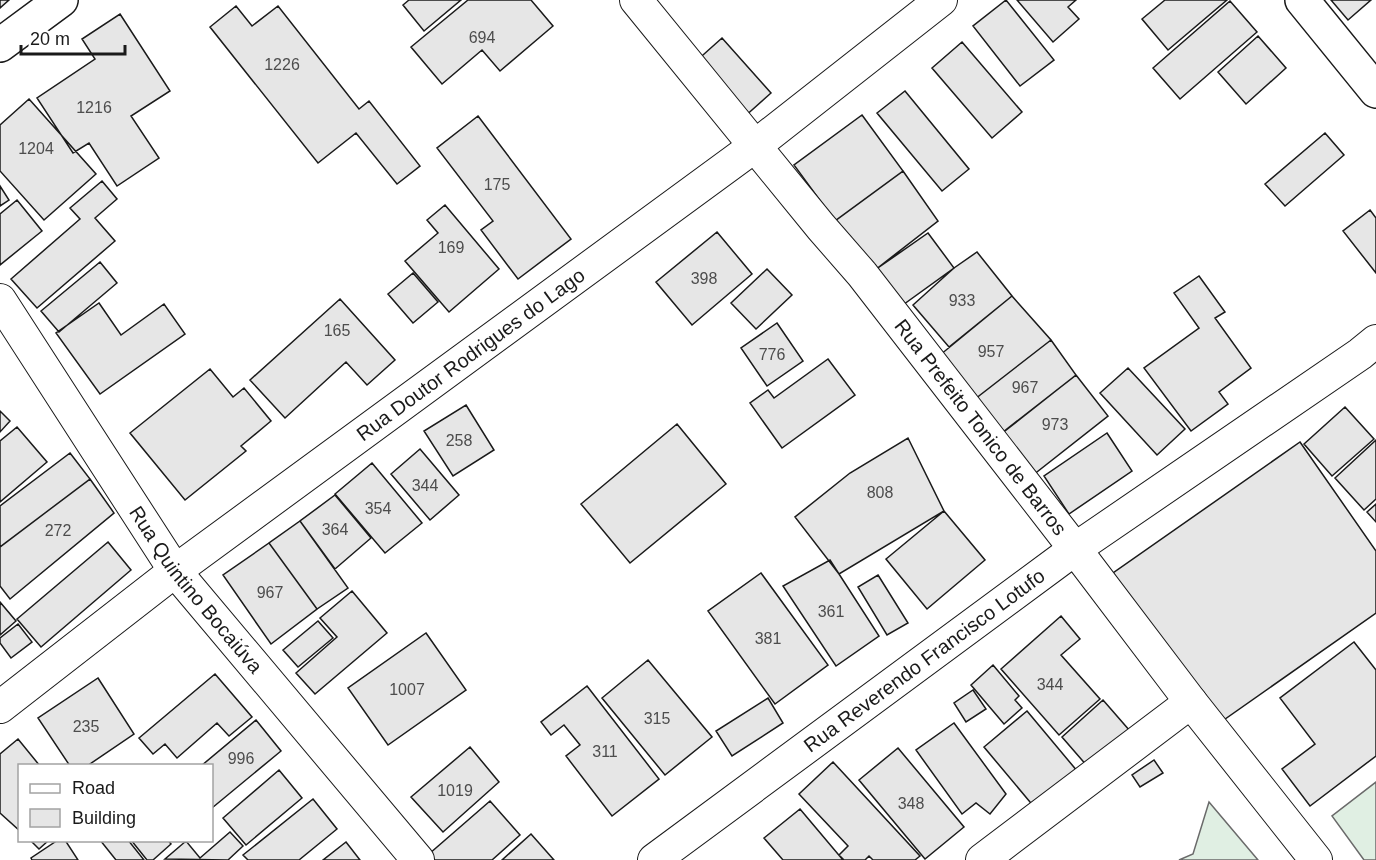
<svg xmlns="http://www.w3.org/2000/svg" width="1376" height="860" font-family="Helvetica,sans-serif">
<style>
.green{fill:#e0efe3;stroke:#6a6a6a;stroke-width:1.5}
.building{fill:#e6e6e6;stroke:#1a1a1a;stroke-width:1.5}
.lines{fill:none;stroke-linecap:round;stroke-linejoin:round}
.street-casing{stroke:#1a1a1a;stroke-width:34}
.secondary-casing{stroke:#1a1a1a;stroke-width:36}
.street{stroke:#fff;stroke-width:32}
.secondary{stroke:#fff;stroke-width:33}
.labels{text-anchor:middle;stroke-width:4.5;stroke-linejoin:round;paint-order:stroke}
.number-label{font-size:16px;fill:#4d4d4d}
.street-label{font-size:20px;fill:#1a1a1a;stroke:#fff}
</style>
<rect width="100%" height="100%" fill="#fff"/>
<path class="green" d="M1376 782V860H1364L1332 816Z
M1209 802 1258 860H1179L1193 854Z"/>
<path class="building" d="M0 0H9L0 8Z
M409 0H461L424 31 403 5Z
M468 0H531L553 26 500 71 482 50 442 84 411 47Z
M1006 0 1054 60 1020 86 973 26Z
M1017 0H1076L1068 7 1079 19 1053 42Z
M1165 0H1227L1168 50 1142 19Z
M1331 0H1371L1348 20Z
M1230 1 1257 32 1180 99 1153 68Z
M236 6 252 26 278 6 359 109 369 101 420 166 397 184 356 133 318 163 210 27Z
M120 14 170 91 131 116 159 158 117 186 89 143 73 153 37 98 95 59 82 39Z
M1258 36 1286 68 1246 104 1218 72Z
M722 38 771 93 743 118 694 63Z
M962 42 1022 112 992 138 932 68Z
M905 91 969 169 942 191 877 113Z
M29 99 96 174 44 220 0 171V125Z
M862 115 903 171 835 221 794 165Z
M478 116 571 239 518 279 481 230 493 221 437 148Z
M1325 133 1344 155 1285 206 1265 184Z
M903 171 938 221 875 270 835 221Z
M102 181 117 199 95 218 115 241 37 308 11 279 80 219 70 208Z
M0 186 9 200 0 206Z
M17 200 42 231 0 265V214Z
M445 205 499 269 449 312 405 261 438 233 427 220Z
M1370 210 1376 218V273L1343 231Z
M717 232 752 274 692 325 656 282Z
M928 233 954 268 900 307 875 270Z
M977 252 1012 296 949 347 913 305 954 268Z
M100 262 117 283 59 332 41 311Z
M767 269 792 295 756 329 731 303Z
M413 273 438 302 413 323 388 294Z
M1199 276 1225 312 1215 318 1251 368 1219 392 1228 404 1191 431 1144 368 1199 328 1174 293Z
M1012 296 1051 340 975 399 940 355Z
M340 299 395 360 367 385 346 362 285 418 250 380Z
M99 303 121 335 164 304 185 334 100 394 56 333Z
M777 323 803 361 767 386 741 348Z
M1051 340 1076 375 1003 432 975 399Z
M828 359 855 395 782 448 750 403 768 390 774 398Z
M1128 368 1185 429 1157 455 1100 393Z
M210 369 233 397 244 388 271 421 241 446 246 451 185 500 130 433Z
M1076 375 1108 416 1028 479 996 438Z
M466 405 494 450 453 476 424 431Z
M1345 407 1374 439 1332 476 1304 444Z
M0 411 10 421 0 432Z
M677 424 726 484 630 563 581 504Z
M17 427 47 462 0 502V441Z
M1107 433 1132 471 1069 514 1044 476Z
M908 438 944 511 839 574 795 517 850 473Z
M1376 440V499L1364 510 1335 478Z
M1300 442 1376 551V613L1218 724 1113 573Z
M420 449 459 495 430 520 391 474Z
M70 453 90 479 0 547V506Z
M372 463 422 523 385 553 335 494Z
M90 479 114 513 10 599 0 586V547Z
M335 495 371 538 335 569 300 521Z
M1376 504V522L1367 512Z
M944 511 985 560 927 609 886 559Z
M300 521 348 588 317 609 269 543Z
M108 542 131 570 41 647 17 619Z
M269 543 317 609 271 644 223 575Z
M830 560 879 636 836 666 783 586Z
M761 573 828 665 775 704 708 611Z
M878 575 908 623 887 635 858 587Z
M352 591 387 633 315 694 296 673 337 637 320 618Z
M0 602 16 621 0 635Z
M1061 616 1080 639 1061 655 1100 699 1059 735 1001 669Z
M318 621 333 638 298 667 283 650Z
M18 624 32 642 11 658 0 643V638Z
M426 633 466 690 388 745 348 688Z
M1354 642 1376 670V756L1310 806 1282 769 1315 744 1280 698Z
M648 660 712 737 665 775 602 698Z
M993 665 1019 696 1015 700 1022 708 1004 724 971 685Z
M215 674 252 717 229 736 217 723 177 758 165 744 153 754 139 738Z
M98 678 134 734 87 766H70L38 718Z
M587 686 659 779 612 816 566 756 580 745 564 725 551 735 541 722Z
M973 690 986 709 966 722 954 703Z
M768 698 783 723 732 756 716 731Z
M1103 700 1130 731 1088 767 1062 737Z
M1027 711 1078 772 1035 808 984 747Z
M256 720 281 751 212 808V766H201Z
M954 723 1006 794 990 814 976 803 962 814 916 750Z
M18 739 40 766H20V831L0 813V754Z
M470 747 499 782 443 832 411 797Z
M898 748 964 827 925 859 859 780Z
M1154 760 1163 773 1140 787 1132 775Z
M833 762 920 856 915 860H873L869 856 865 860H844L839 855 848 846 799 794Z
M279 770 302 798 246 845 223 818Z
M313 799 337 829 299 860H248L243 855Z
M490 801 520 835 492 860H435L429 854Z
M800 809 843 860H783L764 838Z
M230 832 243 846 228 860 165 859 186 841 200 858Z
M531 834 554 860H502Z
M30 840H49L39 849Z
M58 840H65L78 860H32L31 858Z
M100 840H128L144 860H116Z
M131 840H168L171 844 153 860H147Z
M346 842 360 860H323Z"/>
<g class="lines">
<defs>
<g id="street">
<path id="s1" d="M636 0 821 227 862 274 1075 549 1191 702 1316 860"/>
<path id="s2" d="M0 300 175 571 418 860"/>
<path id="s3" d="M0 707 175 571 755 146 941 0"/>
<path id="s4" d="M654 860 1075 549 1360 354 1376 341"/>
<path d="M982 860 1191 702"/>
</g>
<path id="secondary" d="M1302 0 1376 91
M0 45 61 0"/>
</defs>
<use href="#street" class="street-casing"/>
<use href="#secondary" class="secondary-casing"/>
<use href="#street" class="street"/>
<use href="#secondary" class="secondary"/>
</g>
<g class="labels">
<g class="number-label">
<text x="482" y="43">694</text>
<text x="282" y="70">1226</text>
<text x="94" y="113">1216</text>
<text x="36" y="154">1204</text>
<text x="497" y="190">175</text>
<text x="451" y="253">169</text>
<text x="704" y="284">398</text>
<text x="962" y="306">933</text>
<text x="337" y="336">165</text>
<text x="991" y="357">957</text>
<text x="772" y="360">776</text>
<text x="1025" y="393">967</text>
<text x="1055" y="430">973</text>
<text x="459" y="446">258</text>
<text x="425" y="491">344</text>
<text x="880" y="498">808</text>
<text x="378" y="514">354</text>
<text x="335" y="535">364</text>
<text x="58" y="536">272</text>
<text x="270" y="598">967</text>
<text x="831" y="617">361</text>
<text x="768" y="644">381</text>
<text x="1050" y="690">344</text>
<text x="407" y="695">1007</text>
<text x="657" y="724">315</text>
<text x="86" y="732">235</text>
<text x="605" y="757">311</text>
<text x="241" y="764">996</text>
<text x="455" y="796">1019</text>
<text x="911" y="809">348</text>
</g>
<g class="street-label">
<text dy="7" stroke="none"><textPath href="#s3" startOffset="588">Rua Doutor Rodrigues do Lago</textPath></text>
<text dy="7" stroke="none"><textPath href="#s1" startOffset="549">Rua Prefeito Tonico de Barros</textPath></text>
<text dy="7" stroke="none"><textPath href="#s2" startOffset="350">Rua Quintino Bocaiúva</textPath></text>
<text dy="7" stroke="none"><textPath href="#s4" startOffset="336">Rua Reverendo Francisco Lotufo</textPath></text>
</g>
</g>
<rect x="18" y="764" width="195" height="78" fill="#ffffff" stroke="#a3a3a3" stroke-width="1.5"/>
<rect x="30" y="784" width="30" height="9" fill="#ffffff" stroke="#a3a3a3" stroke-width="1.5"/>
<text x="72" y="794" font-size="18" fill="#1a1a1a">Road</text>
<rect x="30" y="809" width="30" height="18" fill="#e6e6e6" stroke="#a3a3a3" stroke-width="1.5"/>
<text x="72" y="824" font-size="18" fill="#1a1a1a">Building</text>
<path d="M21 45v9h104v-9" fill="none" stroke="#1a1a1a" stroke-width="3"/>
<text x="30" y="45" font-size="18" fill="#1a1a1a" stroke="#ffffff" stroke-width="4.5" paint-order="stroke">20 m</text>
</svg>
